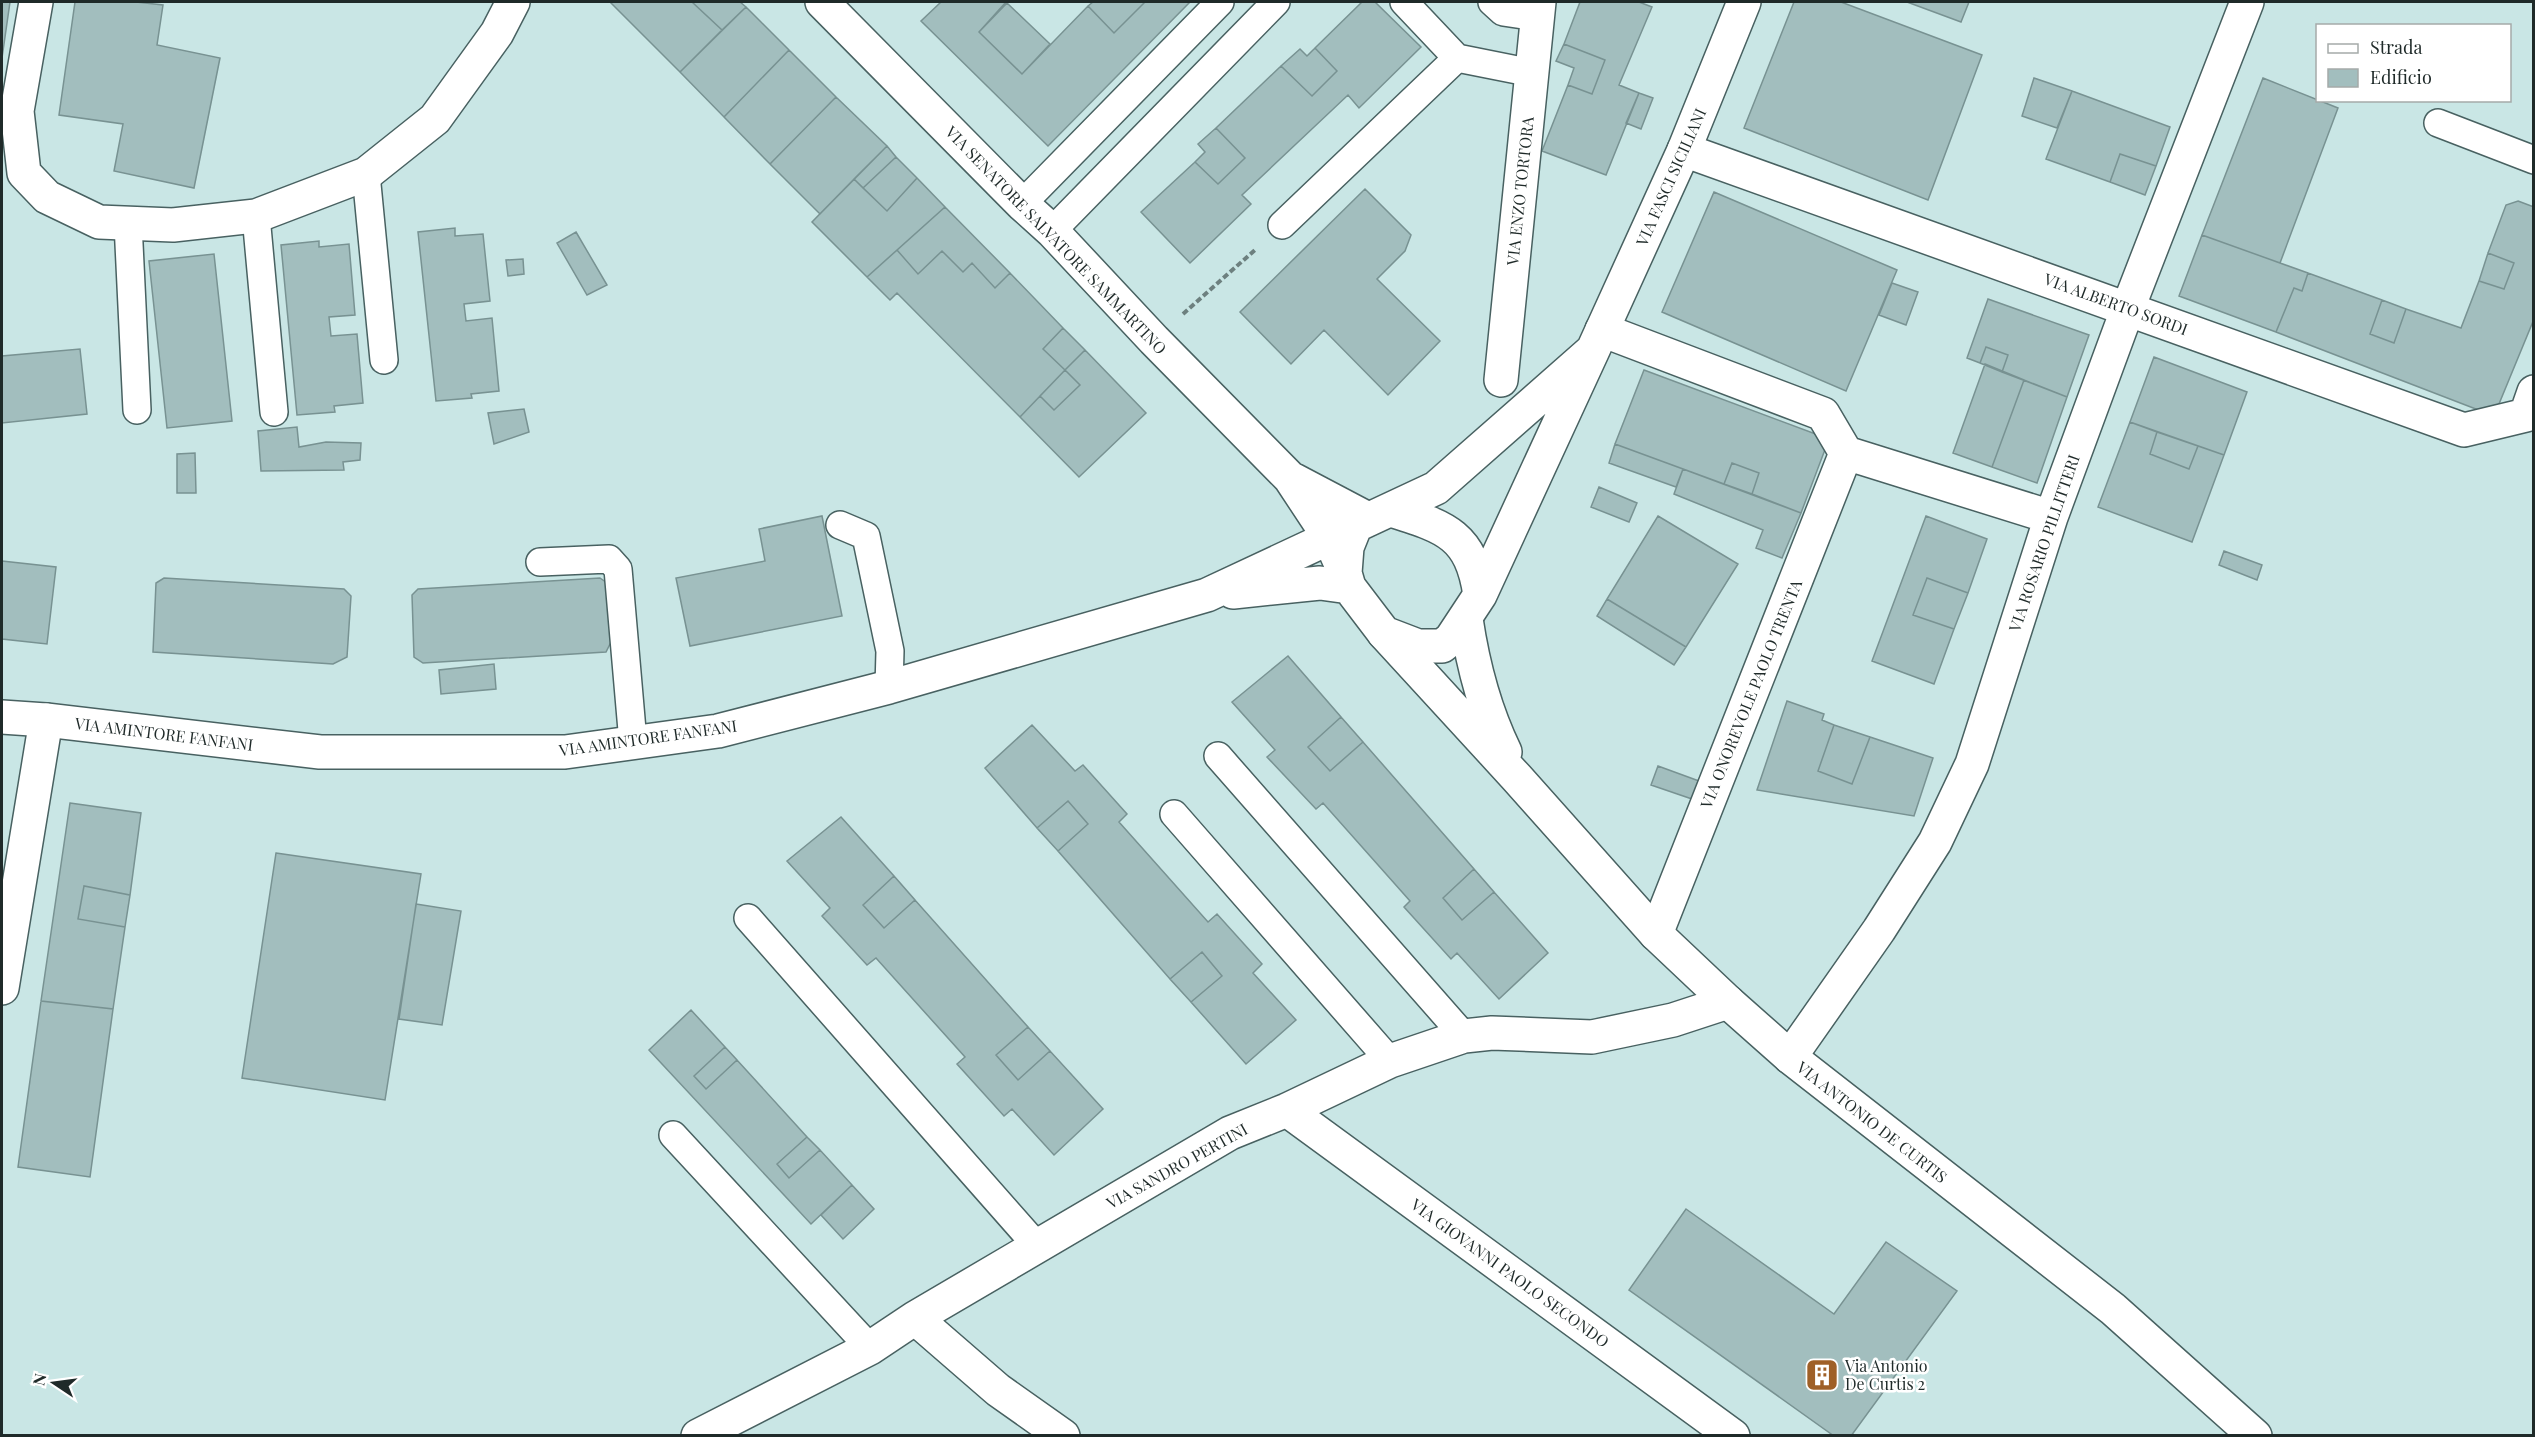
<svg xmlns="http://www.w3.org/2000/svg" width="2535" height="1437" font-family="'Playfair Display',serif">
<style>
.building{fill:#a2bebe;stroke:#789292;stroke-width:1.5}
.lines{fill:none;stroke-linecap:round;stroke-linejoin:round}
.service-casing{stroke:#486161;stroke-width:30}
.minor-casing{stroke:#486161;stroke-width:36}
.tertiary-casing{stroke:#486161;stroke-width:36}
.secondary-casing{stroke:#486161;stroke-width:36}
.path{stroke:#6d807f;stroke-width:4;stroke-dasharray:6 3;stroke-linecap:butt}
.service{stroke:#fff;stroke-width:27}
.minor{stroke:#fff;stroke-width:33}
.tertiary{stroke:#fff;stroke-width:33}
.secondary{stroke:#fff;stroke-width:33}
.labels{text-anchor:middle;stroke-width:5;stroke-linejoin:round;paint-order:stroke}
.street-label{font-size:16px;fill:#1f2a29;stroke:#fff}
.poi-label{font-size:16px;fill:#1f2a29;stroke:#fff;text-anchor:start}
</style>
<rect width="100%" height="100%" fill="#c9e6e5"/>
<path class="building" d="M2 2H10L2 58Z
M75 2H136L163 5 157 45 220 58 194 188 114 171 123 124 59 115Z
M610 2H692L722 30 680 72Z
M692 2H740L746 7 722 30Z
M941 2H1006L979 32 1022 74 1088 6 1114 33 1145 2H1190L1048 146 921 21Z
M1093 2H1145L1114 33 1088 6Z
M1362 2H1375L1421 47 1359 108 1348 95 1242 195 1251 204 1190 263 1141 212 1195 162 1218 184 1245 158 1216 128 1281 66 1312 96 1337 71 1315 48Z
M1580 2H1639L1652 7 1619 85 1639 93 1606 175 1542 151 1568 85 1592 94 1605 60 1564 44Z
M1794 2H1841L1982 55 1928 200 1744 128Z
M1907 2H1969L1961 22Z
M1007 3 1050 44 1022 74 979 32Z
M746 7 789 50 724 117 680 72Z
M1564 44 1605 60 1592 94 1568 85 1574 68 1556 61Z
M1315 48 1337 71 1312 96 1281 66 1300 49 1307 56Z
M789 50 836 97 770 164 724 117Z
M2034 78 2072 91 2057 128 2022 116Z
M2263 78 2338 108 2280 263 2202 235Z
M2072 91 2170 127 2156 166 2120 154 2110 182 2046 159Z
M1639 93 1653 98 1641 129 1626 123Z
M836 97 887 146 820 214 770 164Z
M1216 128 1245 158 1218 184 1195 162 1205 152 1198 144Z
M887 146 896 157 863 188 854 179Z
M2120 154 2156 166 2145 195 2110 182Z
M896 157 917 178 887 211 863 188Z
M917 178 945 207 867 277 812 222 854 179 887 211Z
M1365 189 1411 235 1405 251 1377 279 1440 341 1388 395 1324 330 1291 364 1240 312Z
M1714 192 1897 270 1846 391 1662 312Z
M2518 201 2534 207V319L2494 416 2276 332 2294 288 2302 291 2308 273 2382 300 2370 334 2394 343 2406 309 2461 328 2479 281 2504 289 2514 263 2488 253 2506 205Z
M945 207 1010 273 995 288 972 263 963 272 942 251 918 274 897 250Z
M455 228V236L483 234 490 301 464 304 466 321 492 318 499 391 471 394 472 398 436 401 418 232Z
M576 232 607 285 587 295 557 243Z
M2202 235 2308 273 2302 291 2294 288 2276 332 2179 296Z
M319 241V247L349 244 355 315 329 317 331 336 357 334 363 403 334 406 335 412 297 415 281 245Z
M897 250 918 274 942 251 963 272 972 263 995 288 1010 273 1063 328 1043 349 1065 370 1020 417 897 293 890 300 867 277Z
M2488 253 2514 263 2504 289 2479 281Z
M214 254 232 421 167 428 149 261Z
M523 259 524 274 508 276 506 260Z
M1892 283 1918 292 1906 325 1879 315Z
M1988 299 2089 335 2067 397 2002 372 2008 355 1986 347 1980 363 1967 358Z
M2382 300 2406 309 2394 343 2370 334Z
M1063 328 1085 350 1065 370 1043 349Z
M1986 347 2008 355 2002 372 1980 363Z
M80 349 87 414 2 423V356Z
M1085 350 1146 413 1079 477 1020 417 1040 396 1054 410 1080 385 1065 370Z
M2154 357 2247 392 2224 455 2130 422Z
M1985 364 2024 380 1992 467 1953 453Z
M1065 370 1080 385 1054 410 1040 396Z
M1644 370 1829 439 1801 513 1752 494 1759 473 1732 463 1724 484 1615 444Z
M2024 380 2067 397 2037 483 1992 467Z
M524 409 529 432 494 444 488 413Z
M2130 422 2157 432 2150 454 2189 469 2198 446 2224 455 2192 542 2098 507Z
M297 427 299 447 326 442 361 443 360 460 343 462 344 470 261 471 258 431Z
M2157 432 2198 446 2189 469 2150 454Z
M1615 444 1683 469 1676 487 1609 463Z
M195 453 196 493H177V454Z
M1732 463 1759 473 1752 494 1724 484Z
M1683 469 1801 513 1782 558 1756 548 1763 530 1674 494Z
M1599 487 1637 503 1629 522 1591 507Z
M822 516 842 616 690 646 676 578 765 561 759 529Z
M1658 516 1738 564 1686 647 1607 599Z
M1926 516 1987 539 1968 593 1927 578 1913 615 1954 629 1934 684 1872 661Z
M2224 551 2262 565 2257 580 2219 565Z
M2 561 56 567 47 644 2 639Z
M164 578 344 589 351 596 347 657 333 664 153 652 156 583Z
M600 578 607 583 611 642 606 652 423 663 414 657 412 595 418 589Z
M1927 578 1968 593 1954 629 1913 615Z
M1607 599 1686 647 1674 665 1597 616Z
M1288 656 1341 717 1308 747 1330 771 1363 742 1474 869 1443 898 1462 920 1494 892 1548 953 1499 999 1457 953 1451 959 1404 907 1410 901 1323 803 1316 809 1267 757 1275 750 1232 702Z
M494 664 496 689 441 694 439 670Z
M1787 701 1824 714 1822 720 1834 725 1818 771 1852 784 1870 737 1933 758 1914 816 1757 790Z
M1341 717 1363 742 1330 771 1308 747Z
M1032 725 1075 771 1083 765 1127 814 1119 822 1208 922 1217 914 1262 964 1253 973 1296 1020 1246 1064 1191 1002 1222 976 1202 952 1170 979 1058 851 1088 824 1068 801 1037 828 985 768Z
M1834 725 1870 737 1852 784 1818 771Z
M1658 766 1699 781 1692 799 1651 785Z
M1068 801 1088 824 1058 851 1037 828Z
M70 803 141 813 130 895 84 886 78 919 125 927 113 1009 41 1001Z
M841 817 894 876 863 905 884 928 915 900 1028 1027 996 1055 1018 1080 1050 1051 1103 1109 1054 1155 1012 1109 1004 1116 957 1064 965 1057 876 958 867 965 822 916 830 908 787 861Z
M276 853 421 874 385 1100 242 1078Z
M1474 869 1494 892 1462 920 1443 898Z
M894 876 915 900 884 928 863 905Z
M84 886 130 895 125 927 78 919Z
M416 904 461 911 442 1025 399 1019Z
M1202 952 1222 976 1191 1002 1170 979Z
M41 1001 113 1009 90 1177 18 1167Z
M691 1010 725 1047 694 1076 706 1089 737 1060 807 1137 777 1164 789 1178 820 1150 852 1185 811 1224 649 1050Z
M1028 1027 1050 1051 1018 1080 996 1055Z
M725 1047 737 1060 706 1089 694 1076Z
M807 1137 820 1150 789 1178 777 1164Z
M852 1185 874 1209 843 1239 821 1215Z
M1686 1209 1834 1314 1886 1242 1957 1291 1851 1436H1834L1629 1290Z"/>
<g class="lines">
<defs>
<path id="service" d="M1404 2 1457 58 1532 73
M1492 2 1503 12 1537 17
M2438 123 2534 160
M366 174 384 360
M1022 204 1220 2
M256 216 274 412
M128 223 137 410
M1282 225 1457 58
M1052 231 1276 2
M840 525 866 536 890 651 889 687
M540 562 609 559 618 569 633 742
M1218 756 1464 1036
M1174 814 1390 1061
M748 918 1037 1246
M673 1135 870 1348"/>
<path id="minor" d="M36 2 17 111 24 173 47 197 99 222 173 225 256 216 366 174 435 119 497 33 513 2
M1684 150 2464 430 2526 415 2534 392
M1602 330 1823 414 1846 453
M1501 380 1539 2
M1656 934 1846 453 2051 517
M2 988 46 720
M1790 1057 1879 930 1935 842 1972 764 2051 517 2128 308 2247 2
M1287 1110 1733 1436
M915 1318 998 1390 1063 1436
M698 1436 870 1348 915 1318 1230 1133 1287 1110 1390 1061 1464 1036 1492 1033 1592 1037 1673 1020 1728 1002"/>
<path id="tertiary" d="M822 2 1022 204 1052 231 1154 340 1290 478 1329 537 1340 562
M1294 480 1368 519
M1466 619C1473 666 1484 709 1505 752
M1384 633 1517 778 1656 934 1728 1002 1790 1057 2113 1309 2255 1436"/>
<path id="secondary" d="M1391 510C1445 527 1471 534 1480 595
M1355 527 1347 547 1345 573 1349 587 1384 633 1418 646H1442L1451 639 1480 595 1593 350 1684 150 1744 2
M1233 592 1320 583 1349 587
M2 717 46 720 320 752H565L718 731 889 687 1207 595 1436 488 1593 350"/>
</defs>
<use href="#service" class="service-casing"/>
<use href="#minor" class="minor-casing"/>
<use href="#tertiary" class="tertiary-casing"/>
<use href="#secondary" class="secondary-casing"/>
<path class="path" d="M1183 314 1256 249"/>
<use href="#service" class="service"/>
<use href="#minor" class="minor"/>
<use href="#tertiary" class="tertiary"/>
<use href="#secondary" class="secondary"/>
</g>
<defs>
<symbol id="building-square" viewBox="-11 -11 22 22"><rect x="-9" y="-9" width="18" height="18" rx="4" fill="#9f6027" stroke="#fff"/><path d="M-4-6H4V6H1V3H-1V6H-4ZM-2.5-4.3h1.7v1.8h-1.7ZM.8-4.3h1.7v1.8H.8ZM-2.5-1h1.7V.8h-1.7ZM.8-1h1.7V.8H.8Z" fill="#fff"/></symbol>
</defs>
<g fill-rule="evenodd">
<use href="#building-square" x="1803" y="1356" width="38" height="38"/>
</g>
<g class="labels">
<g class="street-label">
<text transform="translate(1671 177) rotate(-66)" y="6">VIA FASCI SICILIANI</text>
<text transform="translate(1520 191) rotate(-84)" y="6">VIA ENZO TORTORA</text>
<text transform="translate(1056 240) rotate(46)" y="6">VIA SENATORE SALVATORE SAMMARTINO</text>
<text transform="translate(2116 304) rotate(20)" y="6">VIA ALBERTO SORDI</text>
<text transform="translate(2044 543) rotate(-71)" y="6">VIA ROSARIO PILLITTERI</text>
<text transform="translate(1751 694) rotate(-68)" y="6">VIA ONOREVOLE PAOLO TRENTA</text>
<text transform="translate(164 734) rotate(7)" y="6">VIA AMINTORE FANFANI</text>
<text transform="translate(648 738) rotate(-8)" y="6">VIA AMINTORE FANFANI</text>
<text transform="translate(1872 1122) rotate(38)" y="6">VIA ANTONIO DE CURTIS</text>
<text transform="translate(1177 1166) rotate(-29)" y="6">VIA SANDRO PERTINI</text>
<text transform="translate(1510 1273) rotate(36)" y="6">VIA GIOVANNI PAOLO SECONDO</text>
</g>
<g class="poi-label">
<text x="1845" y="1372">Via Antonio<tspan x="1845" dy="18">De Curtis 2</tspan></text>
</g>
</g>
<rect width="2535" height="1437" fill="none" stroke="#1f2a29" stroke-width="6"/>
<rect x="2316" y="24" width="195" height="78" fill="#ffffff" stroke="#a5aaa9" stroke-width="1.5"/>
<rect x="2328" y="44" width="30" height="9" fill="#ffffff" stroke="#a5aaa9" stroke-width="1.5"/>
<text x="2370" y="54" font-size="18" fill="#1f2a29">Strada</text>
<rect x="2328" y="69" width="30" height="18" fill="#a2bebe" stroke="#a5aaa9" stroke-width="1.5"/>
<text x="2370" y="84" font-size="18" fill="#1f2a29">Edificio</text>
<g transform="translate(54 1383) rotate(283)" stroke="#ffffff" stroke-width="4.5" paint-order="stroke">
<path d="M0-4.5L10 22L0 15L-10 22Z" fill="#1f2a29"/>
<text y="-9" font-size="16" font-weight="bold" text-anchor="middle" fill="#1f2a29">N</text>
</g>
</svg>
